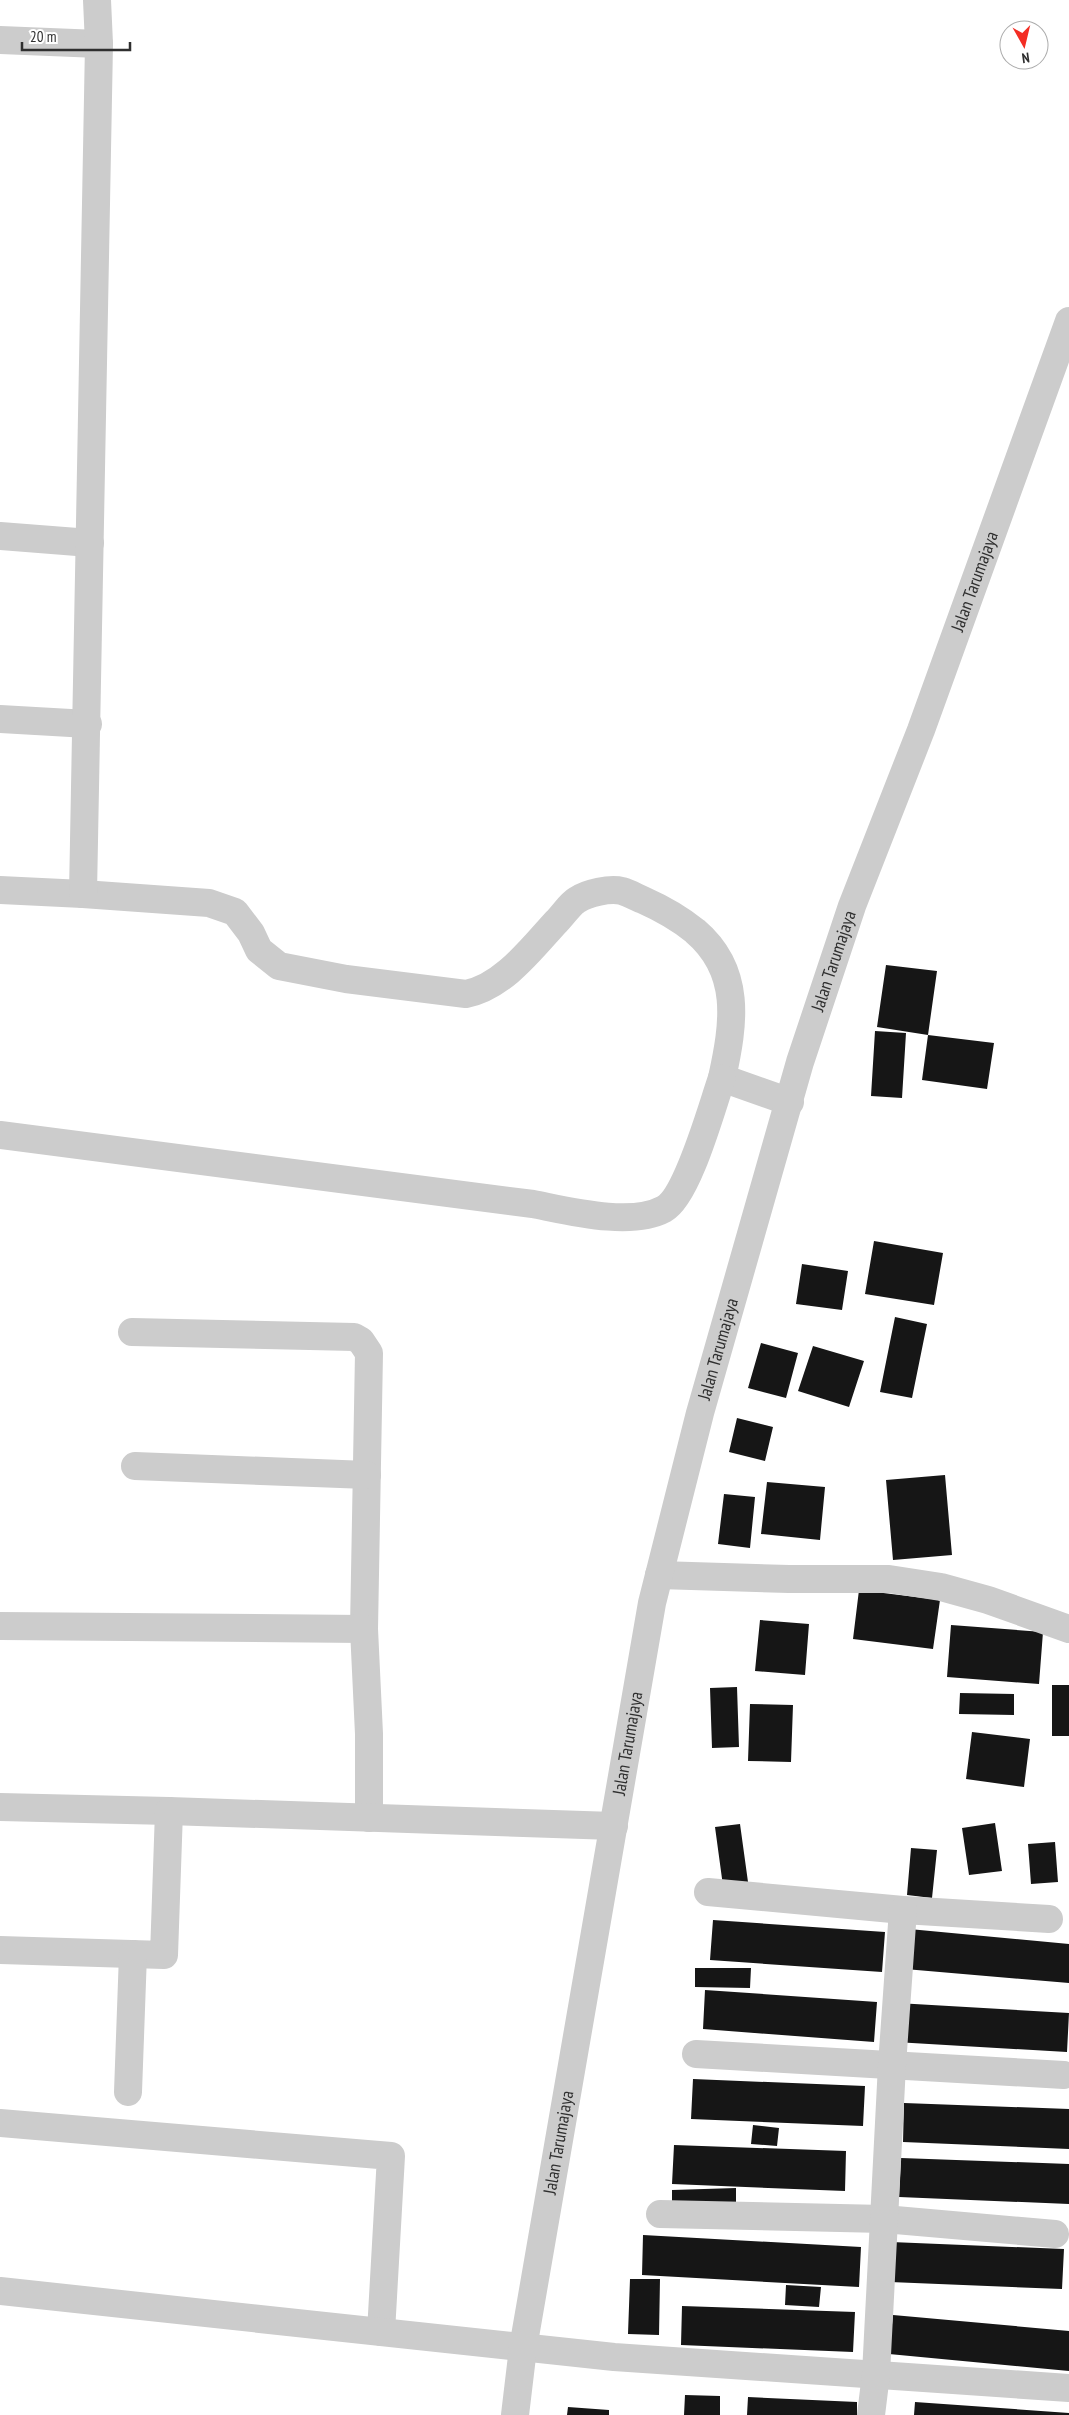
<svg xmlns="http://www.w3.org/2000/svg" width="1069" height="2415" font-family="'PT Sans Narrow',sans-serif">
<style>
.building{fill:#161616}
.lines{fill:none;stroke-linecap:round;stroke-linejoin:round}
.minor{stroke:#ccc;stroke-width:28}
.labels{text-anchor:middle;stroke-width:5;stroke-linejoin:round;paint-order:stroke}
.street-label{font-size:18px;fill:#2f2f2f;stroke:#fff}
</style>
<rect width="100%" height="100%" fill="#fff"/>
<path class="building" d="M886 965 937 971 928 1035 877 1027Z
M875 1031 906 1033 902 1098 871 1096Z
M928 1035 994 1043 987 1089 922 1080Z
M874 1241 943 1253 934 1305 865 1294Z
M802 1264 848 1271 842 1310 796 1304Z
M895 1317 927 1324 912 1398 880 1392Z
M761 1343 798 1353 786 1398 748 1388Z
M813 1346 864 1361 849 1407 798 1391Z
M737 1418 773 1427 765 1461 729 1452Z
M945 1475 952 1555 893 1560 886 1480Z
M767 1482 825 1487 820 1540 761 1534Z
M724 1494 755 1497 750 1548 718 1544Z
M859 1590 940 1600 933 1649 853 1639Z
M760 1620 809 1624 805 1675 755 1671Z
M951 1625 1043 1632 1039 1684 947 1677Z
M1052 1685H1069V1736H1052Z
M737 1687 739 1747 712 1748 710 1688Z
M960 1693 1014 1694V1715L959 1714Z
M750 1704 793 1705 791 1762 748 1761Z
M972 1732 1030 1739 1024 1787 966 1779Z
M995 1823 1002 1871 969 1875 962 1828Z
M740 1824 748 1882 723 1886 715 1827Z
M1055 1842 1058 1882 1031 1884 1028 1844Z
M911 1848 937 1850 932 1898 907 1895Z
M713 1920 885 1932 882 1972 710 1960Z
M909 1929 1069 1944V1983L905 1969Z
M695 1968H751L750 1988 695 1987Z
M705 1990 877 2002 874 2042 703 2029Z
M897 2003 1069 2013 1067 2052 895 2042Z
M693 2079 865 2086 863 2126 691 2119Z
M904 2103 1069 2109V2149L903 2142Z
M753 2125 779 2128 777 2146 751 2144Z
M674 2145 846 2151 845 2191 672 2184Z
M901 2158 1069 2164V2204L899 2197Z
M736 2188V2211L672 2213V2190Z
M643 2235 861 2247 859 2287 642 2275Z
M891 2242 1064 2249 1062 2289 890 2282Z
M630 2279H660L659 2335 628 2334Z
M786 2285 821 2287 819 2307 785 2305Z
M682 2306 855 2312 853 2352 681 2345Z
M893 2315 1069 2331V2371L889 2354Z
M685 2395 720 2396V2415H684Z
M748 2397 857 2402V2415H747Z
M915 2402 1069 2413V2415H914Z
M568 2407 609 2410V2415H567Z"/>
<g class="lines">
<g class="minor">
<path d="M0 40 99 44"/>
<path d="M0 536 90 543"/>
<path d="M0 719 88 724"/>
<path d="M0 890 83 894 209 903 235 912 251 933 259 950 279 966 346 979 466 994C503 987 532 948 556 922 563 915 570 904 577 900 587 893 610 888 622 891 629 893 636 897 643 900 661 908 679 918 695 931 742 971 734 1023 722 1078L790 1102"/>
<path d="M83 894 99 44 97 0"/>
<path d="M0 1135 533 1204C569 1211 631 1227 664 1209 688 1196 712 1106 722 1078"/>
<path d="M132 1332 354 1337 361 1341 369 1353 364 1629 369 1734V1818"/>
<path d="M135 1466 367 1475"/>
<path d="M659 1575 789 1579H889L941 1587 988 1600 1069 1629"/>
<path d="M0 1626 364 1629"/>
<path d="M0 1807 169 1811"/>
<path d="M708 1892 903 1910 1049 1919"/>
<path d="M0 1950 164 1955 169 1811 614 1826"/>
<path d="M696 2054 1064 2075"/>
<path d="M128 2092 133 1954"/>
<path d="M0 2123 391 2156 381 2332"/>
<path d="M660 2214 884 2219 1055 2234"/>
<path d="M0 2291 614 2357 1069 2388"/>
<path id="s1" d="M515 2415 523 2348 652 1603 700 1413 800 1062 852 906 921 730 1069 321"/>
<path d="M871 2415 876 2374 892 2065 903 1910"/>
</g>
</g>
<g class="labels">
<g class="street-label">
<text dy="6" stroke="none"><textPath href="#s1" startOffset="1896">Jalan Tarumajaya</textPath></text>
<text dy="6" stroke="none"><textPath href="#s1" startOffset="1491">Jalan Tarumajaya</textPath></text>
<text dy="6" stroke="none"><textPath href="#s1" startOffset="1086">Jalan Tarumajaya</textPath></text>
<text dy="6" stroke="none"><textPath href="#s1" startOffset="681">Jalan Tarumajaya</textPath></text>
<text dy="6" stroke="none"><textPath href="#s1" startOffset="276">Jalan Tarumajaya</textPath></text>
</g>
</g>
<g transform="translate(1024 45) rotate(172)"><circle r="24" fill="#ffffff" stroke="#acacac"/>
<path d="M0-4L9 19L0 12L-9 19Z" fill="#f32d24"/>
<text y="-8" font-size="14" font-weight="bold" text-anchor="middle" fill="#2f2f2f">N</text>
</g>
<path d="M22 42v8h108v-8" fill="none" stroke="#2f2f2f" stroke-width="2.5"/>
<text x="30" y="42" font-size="15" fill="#2f2f2f" stroke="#ffffff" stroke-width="4" paint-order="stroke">20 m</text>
</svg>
